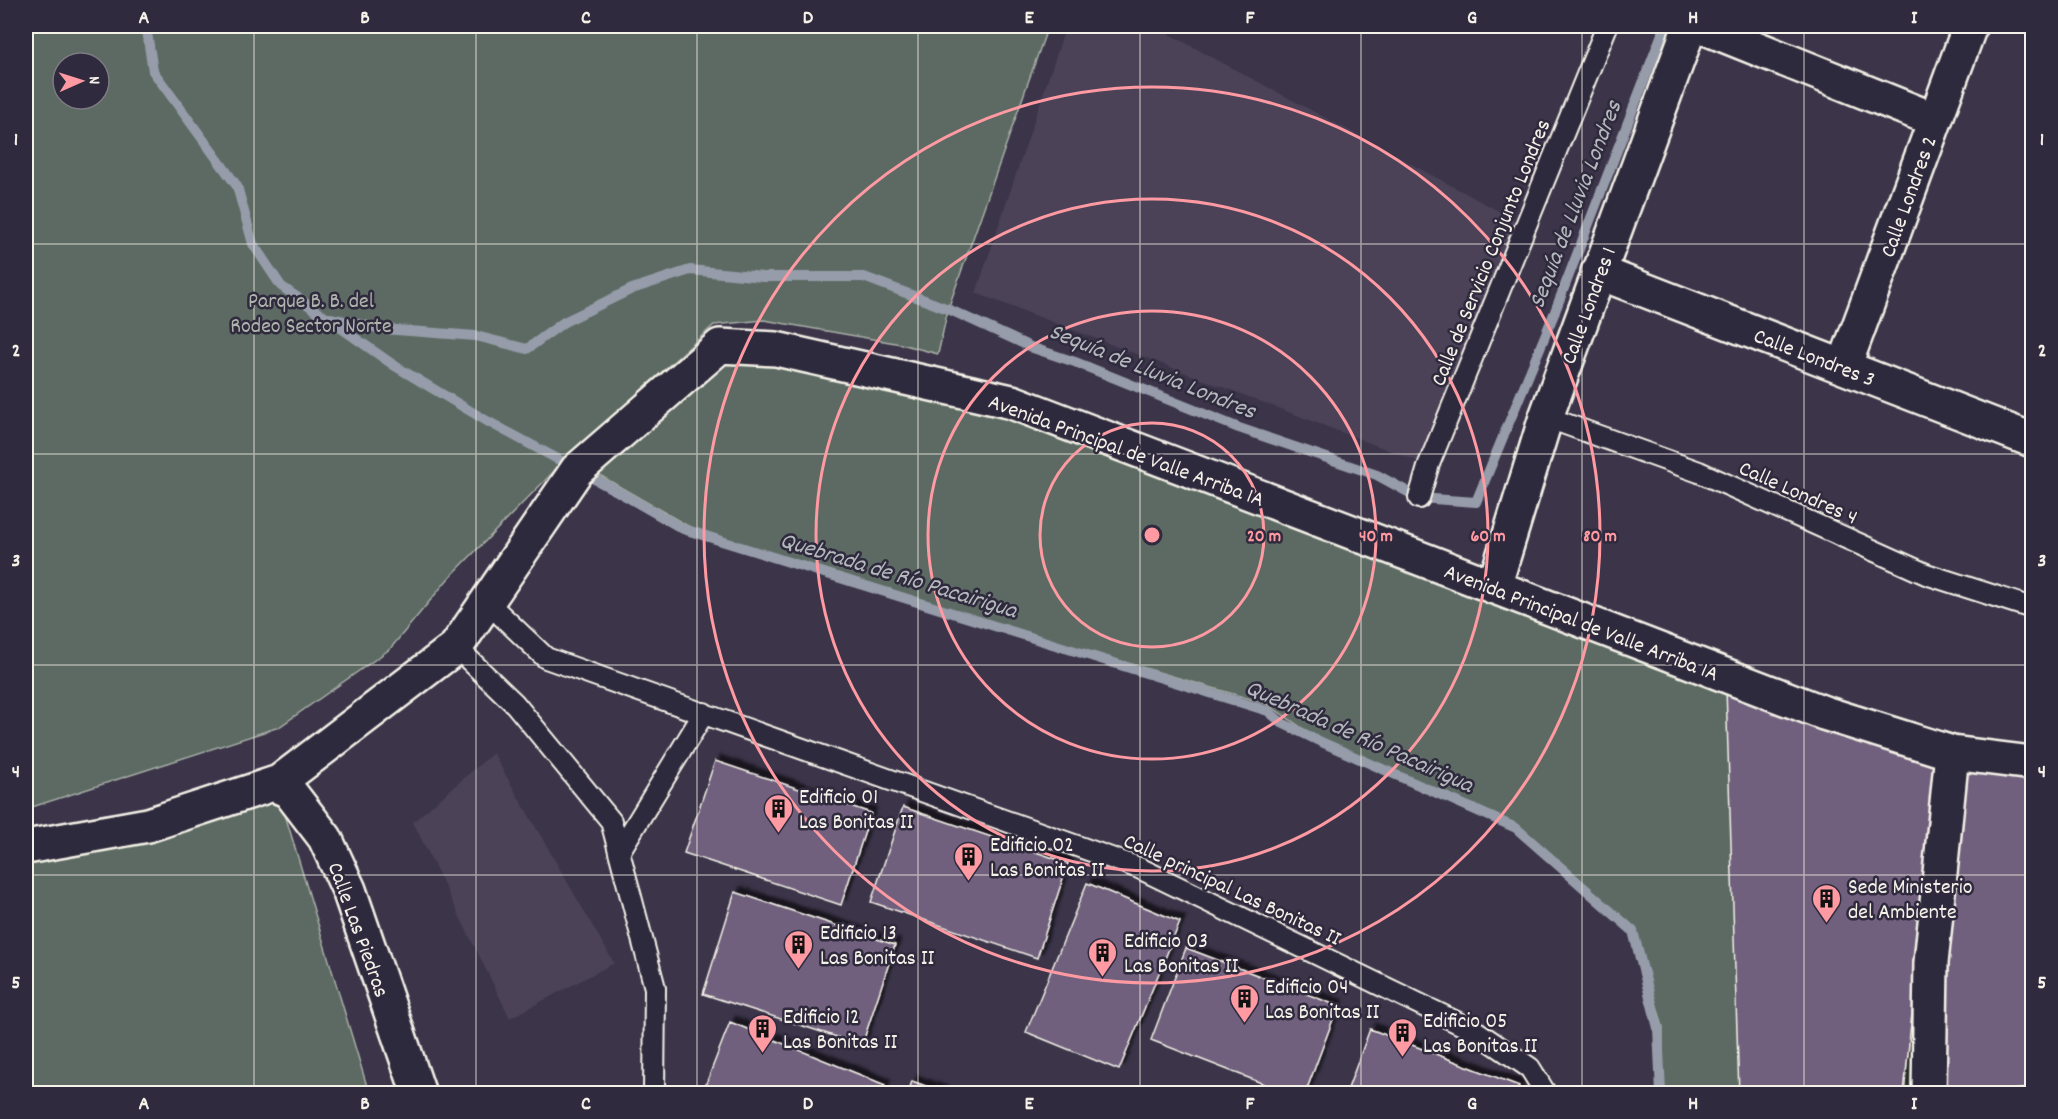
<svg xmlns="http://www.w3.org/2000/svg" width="2058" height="1119" font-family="Dekko,sans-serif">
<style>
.built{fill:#4c4259}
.green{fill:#5b6b63;stroke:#a8aea6;stroke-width:1.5;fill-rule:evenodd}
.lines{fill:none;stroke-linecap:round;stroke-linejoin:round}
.stream{stroke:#969caa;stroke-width:10}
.building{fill:#70617d;stroke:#f4f1e8;stroke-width:1.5;filter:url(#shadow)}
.service-casing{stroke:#f4f1e8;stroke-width:24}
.minor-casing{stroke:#f4f1e8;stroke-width:38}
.service{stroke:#2f2a3d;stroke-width:20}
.minor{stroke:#2f2a3d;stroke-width:33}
.grid{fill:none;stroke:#f4f1e8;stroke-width:1.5;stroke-opacity:0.55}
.ring{fill:none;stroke:#ff9aa2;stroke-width:3}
.labels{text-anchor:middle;stroke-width:5;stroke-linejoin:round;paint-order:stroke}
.street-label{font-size:22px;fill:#f4f1e8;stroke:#2f2a3d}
.park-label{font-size:22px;fill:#afb5ac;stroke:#2f2a3d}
.poi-label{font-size:22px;fill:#f4f1e8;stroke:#2f2a3d;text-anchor:start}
.water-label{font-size:24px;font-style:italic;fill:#b5b9be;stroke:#2f2a3d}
.centre{fill:#ff9aa2;stroke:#2f2a3d;stroke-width:3}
.ring-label{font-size:18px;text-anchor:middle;font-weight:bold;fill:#ff9aa2;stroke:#2f2a3d;stroke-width:5;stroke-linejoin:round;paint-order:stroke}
.neatline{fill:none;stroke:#f4f1e8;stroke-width:2}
.grid-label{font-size:20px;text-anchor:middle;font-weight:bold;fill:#f4f1e8}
</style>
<defs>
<filter id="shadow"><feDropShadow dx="5.5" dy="-5.5" stdDeviation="1.5" flood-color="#0009"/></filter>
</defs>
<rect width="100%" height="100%" fill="#3c354a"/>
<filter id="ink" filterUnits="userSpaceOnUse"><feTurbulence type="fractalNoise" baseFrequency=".0167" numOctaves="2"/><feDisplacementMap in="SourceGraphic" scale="12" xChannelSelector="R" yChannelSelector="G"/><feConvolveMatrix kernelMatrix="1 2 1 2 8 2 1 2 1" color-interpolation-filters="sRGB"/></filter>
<g filter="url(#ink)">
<path class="built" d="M1066 26H1154L1517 221 1417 461 976 293Z
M493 753 614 963 510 1018 413 822Z"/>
<path class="green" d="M26 26H1048L948 309 938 354 901 344 764 320 714 325 574 451 448 579 390 649 279 727 26 809ZM63 63H99V99H63Z
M723 352 767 354 1084 436 1937 764 1929 1093H1663V1027L1635 928 1518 825 1314 736 1267 704 907 598 688 526 589 469Z
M280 798 369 1093H26V861Z"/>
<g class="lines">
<path class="stream" d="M146 26 153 71 237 186 253 244 281 286 395 366 487 421 615 490 683 529 1268 711 1282 723 1319 741 1516 828 1633 931 1658 1028 1661 1094
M330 318 383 329 476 336 527 349 564 322 632 289 690 270 763 277H864L948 309 1033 348 1075 362 1239 428 1377 475 1419 498 1476 502 1554 314 1665 26"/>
</g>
<path class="building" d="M1726 688 1937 764 1904 1093 1739 1094Z
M715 761 871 813 841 905 684 853Z
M1967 763 2032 770V1088L1967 1094H1929Z
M903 807 1068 863 1037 958 871 902Z
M1087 883 1180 922 1119 1070 1026 1032Z
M735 892 895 945 862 1045 703 994Z
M1186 948 1338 1006 1305 1094H1290L1151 1040Z
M730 1022 885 1085 881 1094H702Z
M1370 1029 1519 1086 1516 1094H1346Z
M912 1081 947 1094H908Z
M2032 1088V1094H1967Z"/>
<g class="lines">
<defs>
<path id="service" d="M1546 417 1699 472 1926 574 2032 608
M1419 498 1429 464 1607 26
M486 601 546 658 1139 868 1477 1032 1530 1068 1546 1094
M456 647 515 704 611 821 655 988 654 1094
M619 852 704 713"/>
<path id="minor" d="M1701 26 1935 120
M1598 272 2032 440
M1844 367 1970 26
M1494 587 1546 417 1690 26
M273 784 289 791 325 838 349 890 419 1094
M26 847 148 825 279 782 456 647 577 470 720 346 776 349 1012 402 1824 713 1952 753 2032 763
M1929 1094 1931 963 1952 753"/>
</defs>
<use href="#service" class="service-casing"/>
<use href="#minor" class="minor-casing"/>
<use href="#service" class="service"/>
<use href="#minor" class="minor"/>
</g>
</g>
<path class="grid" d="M254 26V1094M476 26V1094M697 26V1094M918 26V1094M1140 26V1094M1361 26V1094M1582 26V1094M1804 26V1094M26 244H2032M26 454H2032M26 665H2032M26 875H2032"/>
<g class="ring">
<circle cx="1152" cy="535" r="112"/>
<circle cx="1152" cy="535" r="224"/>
<circle cx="1152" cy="535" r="336"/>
<circle cx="1152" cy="535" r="448"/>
</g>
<defs>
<symbol id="building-pin" viewBox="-11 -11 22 30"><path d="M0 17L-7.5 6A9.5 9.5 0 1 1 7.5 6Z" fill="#ff9aa2" stroke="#2f2a3d"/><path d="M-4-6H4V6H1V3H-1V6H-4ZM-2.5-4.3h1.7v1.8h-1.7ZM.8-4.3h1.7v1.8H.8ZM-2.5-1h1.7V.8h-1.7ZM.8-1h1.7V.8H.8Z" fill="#111"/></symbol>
</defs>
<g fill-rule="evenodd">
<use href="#building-pin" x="762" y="792" width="33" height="45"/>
<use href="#building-pin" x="952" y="840" width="33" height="45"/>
<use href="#building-pin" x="1810" y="882" width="33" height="45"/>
<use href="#building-pin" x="782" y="928" width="33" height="45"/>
<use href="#building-pin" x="1086" y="936" width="33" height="45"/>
<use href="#building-pin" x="1228" y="982" width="33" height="45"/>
<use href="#building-pin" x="746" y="1012" width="33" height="45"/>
<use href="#building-pin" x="1386" y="1016" width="33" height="45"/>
</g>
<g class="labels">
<g class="street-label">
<text transform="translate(1907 196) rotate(-70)" y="8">Calle Londres 2</text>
<text transform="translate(1489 252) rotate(-68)" y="8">Calle de Servicio Conjunto Londres</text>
<text transform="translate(1587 305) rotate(-70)" y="8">Calle Londres 1</text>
<text transform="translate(1815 356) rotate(21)" y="8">Calle Londres 3</text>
<text transform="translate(1127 449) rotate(20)" y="8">Avenida Principal de Valle Arriba 1A</text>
<text transform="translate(1799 491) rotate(24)" y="8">Calle Londres 4</text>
<text transform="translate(1582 621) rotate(21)" y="8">Avenida Principal de Valle Arriba 1A</text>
<text transform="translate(1233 888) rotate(25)" y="8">Calle principal Las Bonitas II</text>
<text transform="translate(360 929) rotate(70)" y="8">Calle Las Piedras</text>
</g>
<g class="park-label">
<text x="311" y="307">Parque B. B. del<tspan x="311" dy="25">Rodeo Sector Norte</tspan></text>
</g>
<g class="poi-label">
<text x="799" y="803">Edificio 01<tspan x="799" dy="25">Las Bonitas II</tspan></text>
<text x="990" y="851">Edificio 02<tspan x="990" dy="25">Las Bonitas II</tspan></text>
<text x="1848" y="893">Sede Ministerio<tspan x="1848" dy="25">del Ambiente</tspan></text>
<text x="820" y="939">Edificio 13<tspan x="820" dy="25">Las Bonitas II</tspan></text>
<text x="1124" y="947">Edificio 03<tspan x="1124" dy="25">Las Bonitas II</tspan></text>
<text x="1265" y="993">Edificio 04<tspan x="1265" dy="25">Las Bonitas II</tspan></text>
<text x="783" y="1023">Edificio 12<tspan x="783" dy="25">Las Bonitas II</tspan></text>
<text x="1423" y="1027">Edificio 05<tspan x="1423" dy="25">Las Bonitas II</tspan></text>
</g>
<g class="water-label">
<text transform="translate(1574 204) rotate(-69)" y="8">Sequía de Lluvia Londres</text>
<text transform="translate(1153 370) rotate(22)" y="8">Sequía de Lluvia Londres</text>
<text transform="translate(899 574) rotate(17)" y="8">Quebrada de Río Pacairigua</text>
<text transform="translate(1360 735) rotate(24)" y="8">Quebrada de Río Pacairigua</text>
</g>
</g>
<circle cx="1152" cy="535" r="9" class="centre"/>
<g class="ring-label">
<text x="1264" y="541">20 m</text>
<text x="1376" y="541">40 m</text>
<text x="1488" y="541">60 m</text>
<text x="1600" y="541">80 m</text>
</g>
<rect width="2058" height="1119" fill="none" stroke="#2f2a3d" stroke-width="66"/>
<g transform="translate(81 81) rotate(87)"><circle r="28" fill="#2f2a3d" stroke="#7e7a81" stroke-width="1.5"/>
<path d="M0-4.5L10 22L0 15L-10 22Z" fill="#ff9aa2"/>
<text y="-9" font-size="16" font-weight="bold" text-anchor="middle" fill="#f4f1e8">N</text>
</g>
<rect x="33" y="33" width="1992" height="1053" class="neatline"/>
<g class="grid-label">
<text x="144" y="23">A</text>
<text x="365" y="23">B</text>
<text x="586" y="23">C</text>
<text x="808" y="23">D</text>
<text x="1029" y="23">E</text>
<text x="1250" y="23">F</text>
<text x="1472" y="23">G</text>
<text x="1693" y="23">H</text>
<text x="1914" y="23">I</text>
<text x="16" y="145">1</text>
<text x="2042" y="145">1</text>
<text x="16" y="356">2</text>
<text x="2042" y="356">2</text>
<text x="16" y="566">3</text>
<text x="2042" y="566">3</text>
<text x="16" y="777">4</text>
<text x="2042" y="777">4</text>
<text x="16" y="988">5</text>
<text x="2042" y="988">5</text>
<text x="144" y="1109">A</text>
<text x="365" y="1109">B</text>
<text x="586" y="1109">C</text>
<text x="808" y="1109">D</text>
<text x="1029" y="1109">E</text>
<text x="1250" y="1109">F</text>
<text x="1472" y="1109">G</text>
<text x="1693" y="1109">H</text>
<text x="1914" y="1109">I</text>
</g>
</svg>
